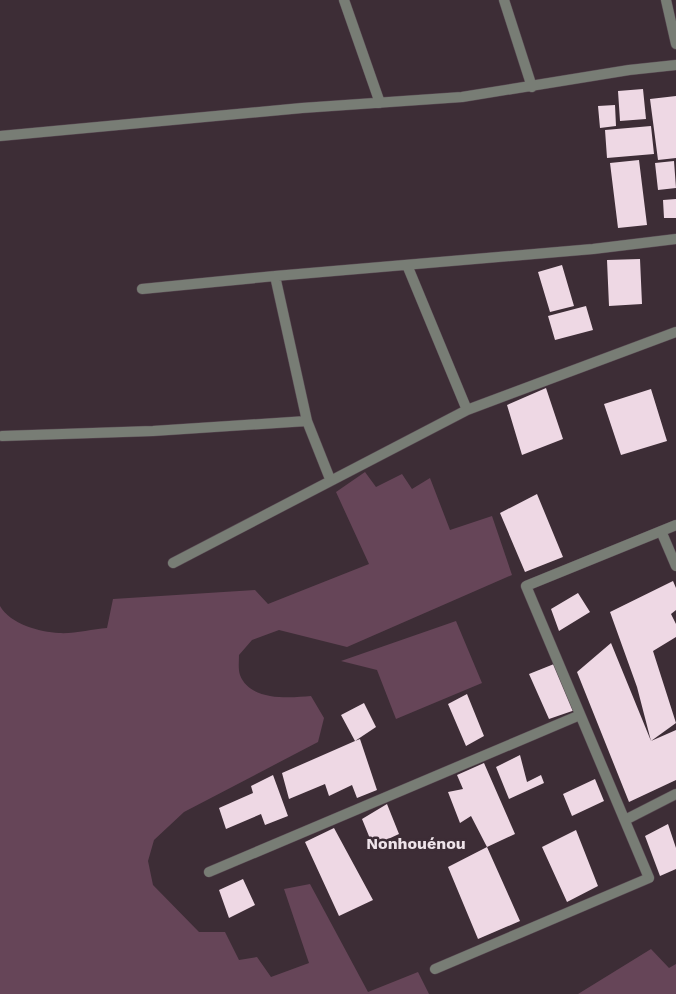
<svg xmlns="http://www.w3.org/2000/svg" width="676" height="994" font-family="'Work Sans',sans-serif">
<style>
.green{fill:#664558}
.building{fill:#eed8e4}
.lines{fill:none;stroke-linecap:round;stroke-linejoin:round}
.minor-casing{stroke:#594a53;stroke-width:11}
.minor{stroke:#787d75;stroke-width:10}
.labels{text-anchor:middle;stroke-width:5;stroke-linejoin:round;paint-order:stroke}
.quarter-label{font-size:16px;font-weight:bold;fill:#eee3e9;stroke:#3d2d36}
</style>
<rect width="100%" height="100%" fill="#3d2d36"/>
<path class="green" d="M365 472 376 487 402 474 412 489 430 478 450 530 492 516 512 575 347 647 279 630 252 640 239 655C239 661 238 669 240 675 250 701 288 698 311 696L324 718 318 742 184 812 154 840 148 861 153 885 199 932H225L239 960 257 957 271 977 309 963 284 889 310 884 368 992 418 972 429 994H0V606C10 624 40 632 59 633 74 634 92 629 107 628L113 599 255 590 268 604 369 564 336 492Z
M456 621 482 683 396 719 377 670 341 661Z
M651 949 669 968 676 964V994H578Z"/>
<path class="building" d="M643 89 646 119 620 121 618 91Z
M676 96V158L658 160 650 99Z
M615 105 616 126 600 128 598 106Z
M651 126 654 154 607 158 605 130Z
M639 160 647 225 618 228 610 163Z
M674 161 676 188 658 190 655 163Z
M676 199V218H664L663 200Z
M640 259 642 304 609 306 607 260Z
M562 265 574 306 550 312 538 272Z
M586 306 593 330 555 340 548 316Z
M546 388 563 439 522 455 507 405Z
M651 389 667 441 621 455 604 404Z
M537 494 563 557 525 572 500 513Z
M673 581 676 588V610L671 614 676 624V637L653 651 676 723 651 741 676 730V780L629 802 577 672 611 643 651 741 637 687 610 612Z
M578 593 590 612 559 631 551 609Z
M559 662 578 709 549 719 529 674Z
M467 694 484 736 466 746 448 704Z
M364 703 376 727 355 741 360 739 377 790 357 798 352 785 329 796 325 784 289 799 282 773 355 741 341 715Z
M520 755 527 782 541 775 544 783 509 799 496 767Z
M484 763 515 834 487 847 520 921 478 939 448 867 487 847 471 816 460 823 448 792 463 789 457 775Z
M273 775 288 816 265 825 261 814 226 829 219 808 253 793 251 786Z
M595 779 604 801 572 816 563 794Z
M387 804 399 834 373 846 362 819Z
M668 824 676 848V869L660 876 645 836Z
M334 828 373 900 339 916 305 842Z
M576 830 598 886 567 902 542 847Z
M243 879 255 905 229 918 219 890Z"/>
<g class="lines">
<defs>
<path id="minor" d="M344 0 380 103
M504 0 532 87
M666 0 676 44
M0 136 302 108 462 97 629 70 676 65
M407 265 467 410
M275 276 307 421 330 479
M142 289 275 276 593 249 676 239
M2 436 153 431 307 421
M661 531 676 566
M173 563 467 410 676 332
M625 820 676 794
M209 872 580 715
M435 969 649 878 526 586 676 525"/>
</defs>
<use href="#minor" class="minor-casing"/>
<use href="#minor" class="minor"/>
</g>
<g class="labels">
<g class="quarter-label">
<text x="416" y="849">Nonhouénou</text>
</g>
</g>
</svg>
